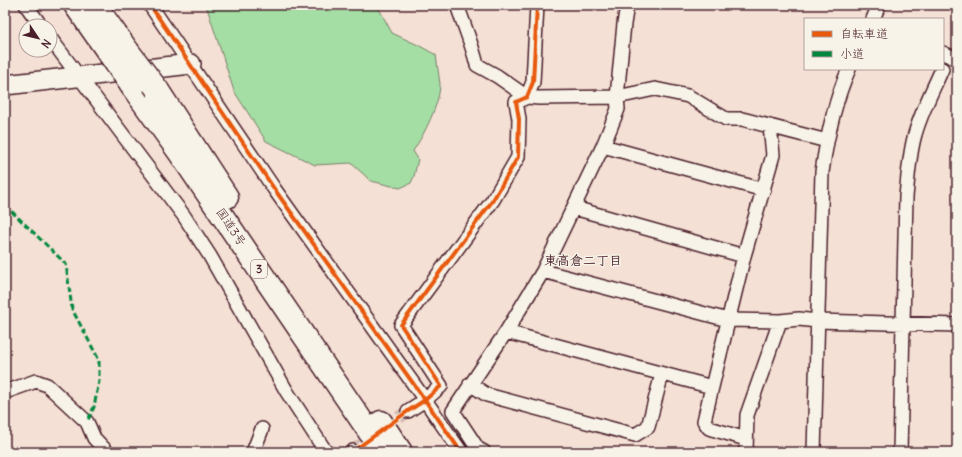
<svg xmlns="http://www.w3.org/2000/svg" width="962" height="457" font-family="Delius,'Klee One',sans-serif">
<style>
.green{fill:#a4dea4;stroke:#777e68}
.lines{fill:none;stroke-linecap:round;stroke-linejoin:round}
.street-tunnel{stroke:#d2b9b2;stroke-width:13;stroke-dasharray:13 6;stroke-linecap:butt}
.street-casing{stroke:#4a1f2b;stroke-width:16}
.secondary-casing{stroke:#4a1f2b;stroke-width:22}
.highway-casing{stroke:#4a1f2b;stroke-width:25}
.street{stroke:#f7f3e8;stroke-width:13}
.secondary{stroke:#f7f3e8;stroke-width:19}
.highway{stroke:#f7f3e8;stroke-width:22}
.highway-bridge-casing{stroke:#4a1f2b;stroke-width:25;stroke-linecap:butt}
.highway-bridge{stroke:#f7f3e8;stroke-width:22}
.quiet{stroke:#00873e;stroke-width:3;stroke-dasharray:6 3;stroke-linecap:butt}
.cycleway-casing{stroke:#f7f3e8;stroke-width:6}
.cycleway{stroke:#e8590c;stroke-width:4}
.labels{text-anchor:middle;stroke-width:3;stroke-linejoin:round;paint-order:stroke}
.shield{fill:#f7f3e8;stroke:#7e5f64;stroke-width:1}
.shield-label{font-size:11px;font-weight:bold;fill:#4a1f2b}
.street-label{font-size:12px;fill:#4a1f2b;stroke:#f7f3e8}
.neighbourhood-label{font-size:13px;font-weight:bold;fill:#4a1f2b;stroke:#f7f3e8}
</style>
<rect width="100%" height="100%" fill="#f4e0d4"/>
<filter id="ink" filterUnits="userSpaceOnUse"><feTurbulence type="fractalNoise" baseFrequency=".025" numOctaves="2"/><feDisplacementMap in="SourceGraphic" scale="8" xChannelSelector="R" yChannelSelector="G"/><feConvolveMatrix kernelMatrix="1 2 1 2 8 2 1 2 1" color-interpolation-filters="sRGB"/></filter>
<g filter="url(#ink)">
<path class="green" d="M206 5H377L392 33 418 45 436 55C437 65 439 74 440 84 440 103 424 135 413 151L418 159 414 176 411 183 400 188 371 181 351 163 315 165 266 141 234 91Z"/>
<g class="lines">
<path class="street-tunnel" d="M353 451 408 411"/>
<defs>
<path id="street" d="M26 5 41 26
M150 5 275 190 425 400 461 452
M457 5C464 25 472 44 477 65L497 76 527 97 539 98 617 97 655 89 688 96 726 119H742L827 141
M873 19 879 5
M50 38 184 216 210 256 287 392 326 452
M943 53 957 59
M603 146 764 190
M574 208 744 256
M543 271 728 320 780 321 799 319 817 321 957 325
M506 332 712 387 744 256 773 155 770 126
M470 384 487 395 635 435 648 427 662 374
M712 387 704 421 709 428 746 439
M5 392 36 381 47 385 87 422 94 438 107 452
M408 411 425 400 441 386 401 325 493 200 518 157 519 119 516 102 527 97 533 82 537 5
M253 452 262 429
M352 452 353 451
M484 452 478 449 453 411 506 332 543 271 603 146 618 109 617 97 624 24 627 5
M746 452 747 415 780 321
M814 452 822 172C827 137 834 102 849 69
M900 452 906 197C908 177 909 158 914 138 920 114 932 92 942 69"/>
<path id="secondary" d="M5 85 191 64"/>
<path id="highway" d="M75 5 110 55
M95 5 128 51
M133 88 179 152 383 452
M157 89 227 197
M381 422 401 452"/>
</defs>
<use href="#street" class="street-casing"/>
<use href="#secondary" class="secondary-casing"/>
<use href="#highway" class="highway-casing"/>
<use href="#street" class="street"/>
<use href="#secondary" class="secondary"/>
<use href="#highway" class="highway"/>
<defs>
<path id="highway-bridge" d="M128 51 157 89
M110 55 133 88"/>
</defs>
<use href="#highway-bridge" class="highway-bridge-casing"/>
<use href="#highway-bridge" class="highway-bridge"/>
<path class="quiet" d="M5 205 66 264 72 309 99 360V381L94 407 87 422"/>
<defs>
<path id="cycleway" d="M150 5 275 190 425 400 461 452
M352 452 408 411 425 400 441 386 401 325 493 200 518 157 519 119 516 102 527 97 533 82 537 5"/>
</defs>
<use href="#cycleway" class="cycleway-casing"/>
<use href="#cycleway" class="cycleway"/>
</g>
</g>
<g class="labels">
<rect class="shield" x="251" y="260" width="16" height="18" rx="3"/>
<g class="shield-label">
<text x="259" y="273">3</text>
</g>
<g class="street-label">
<text transform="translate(231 227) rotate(56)" y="4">国道3号</text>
</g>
<g class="neighbourhood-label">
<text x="583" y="265">東高倉二丁目</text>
</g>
</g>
<rect width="962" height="457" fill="none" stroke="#f7f3e8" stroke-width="20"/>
<rect x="10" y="10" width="942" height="437" fill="none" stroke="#4a1f2b" stroke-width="1.5" filter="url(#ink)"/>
<rect x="804" y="18" width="140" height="52" fill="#f7f3e8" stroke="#b29e9c"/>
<rect x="812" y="31" width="20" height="6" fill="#e8590c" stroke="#b29e9c"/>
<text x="840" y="38" font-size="12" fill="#4a1f2b">自転車道</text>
<rect x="812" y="51" width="20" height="6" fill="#00873e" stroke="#b29e9c"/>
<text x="840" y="58" font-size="12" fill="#4a1f2b">小道</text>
<g transform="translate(38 38) rotate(125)"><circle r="19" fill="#f7f3e8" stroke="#b29e9c"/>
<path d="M0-3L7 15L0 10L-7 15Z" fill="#4a1f2b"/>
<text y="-6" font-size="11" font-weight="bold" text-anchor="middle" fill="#4a1f2b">N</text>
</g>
</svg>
